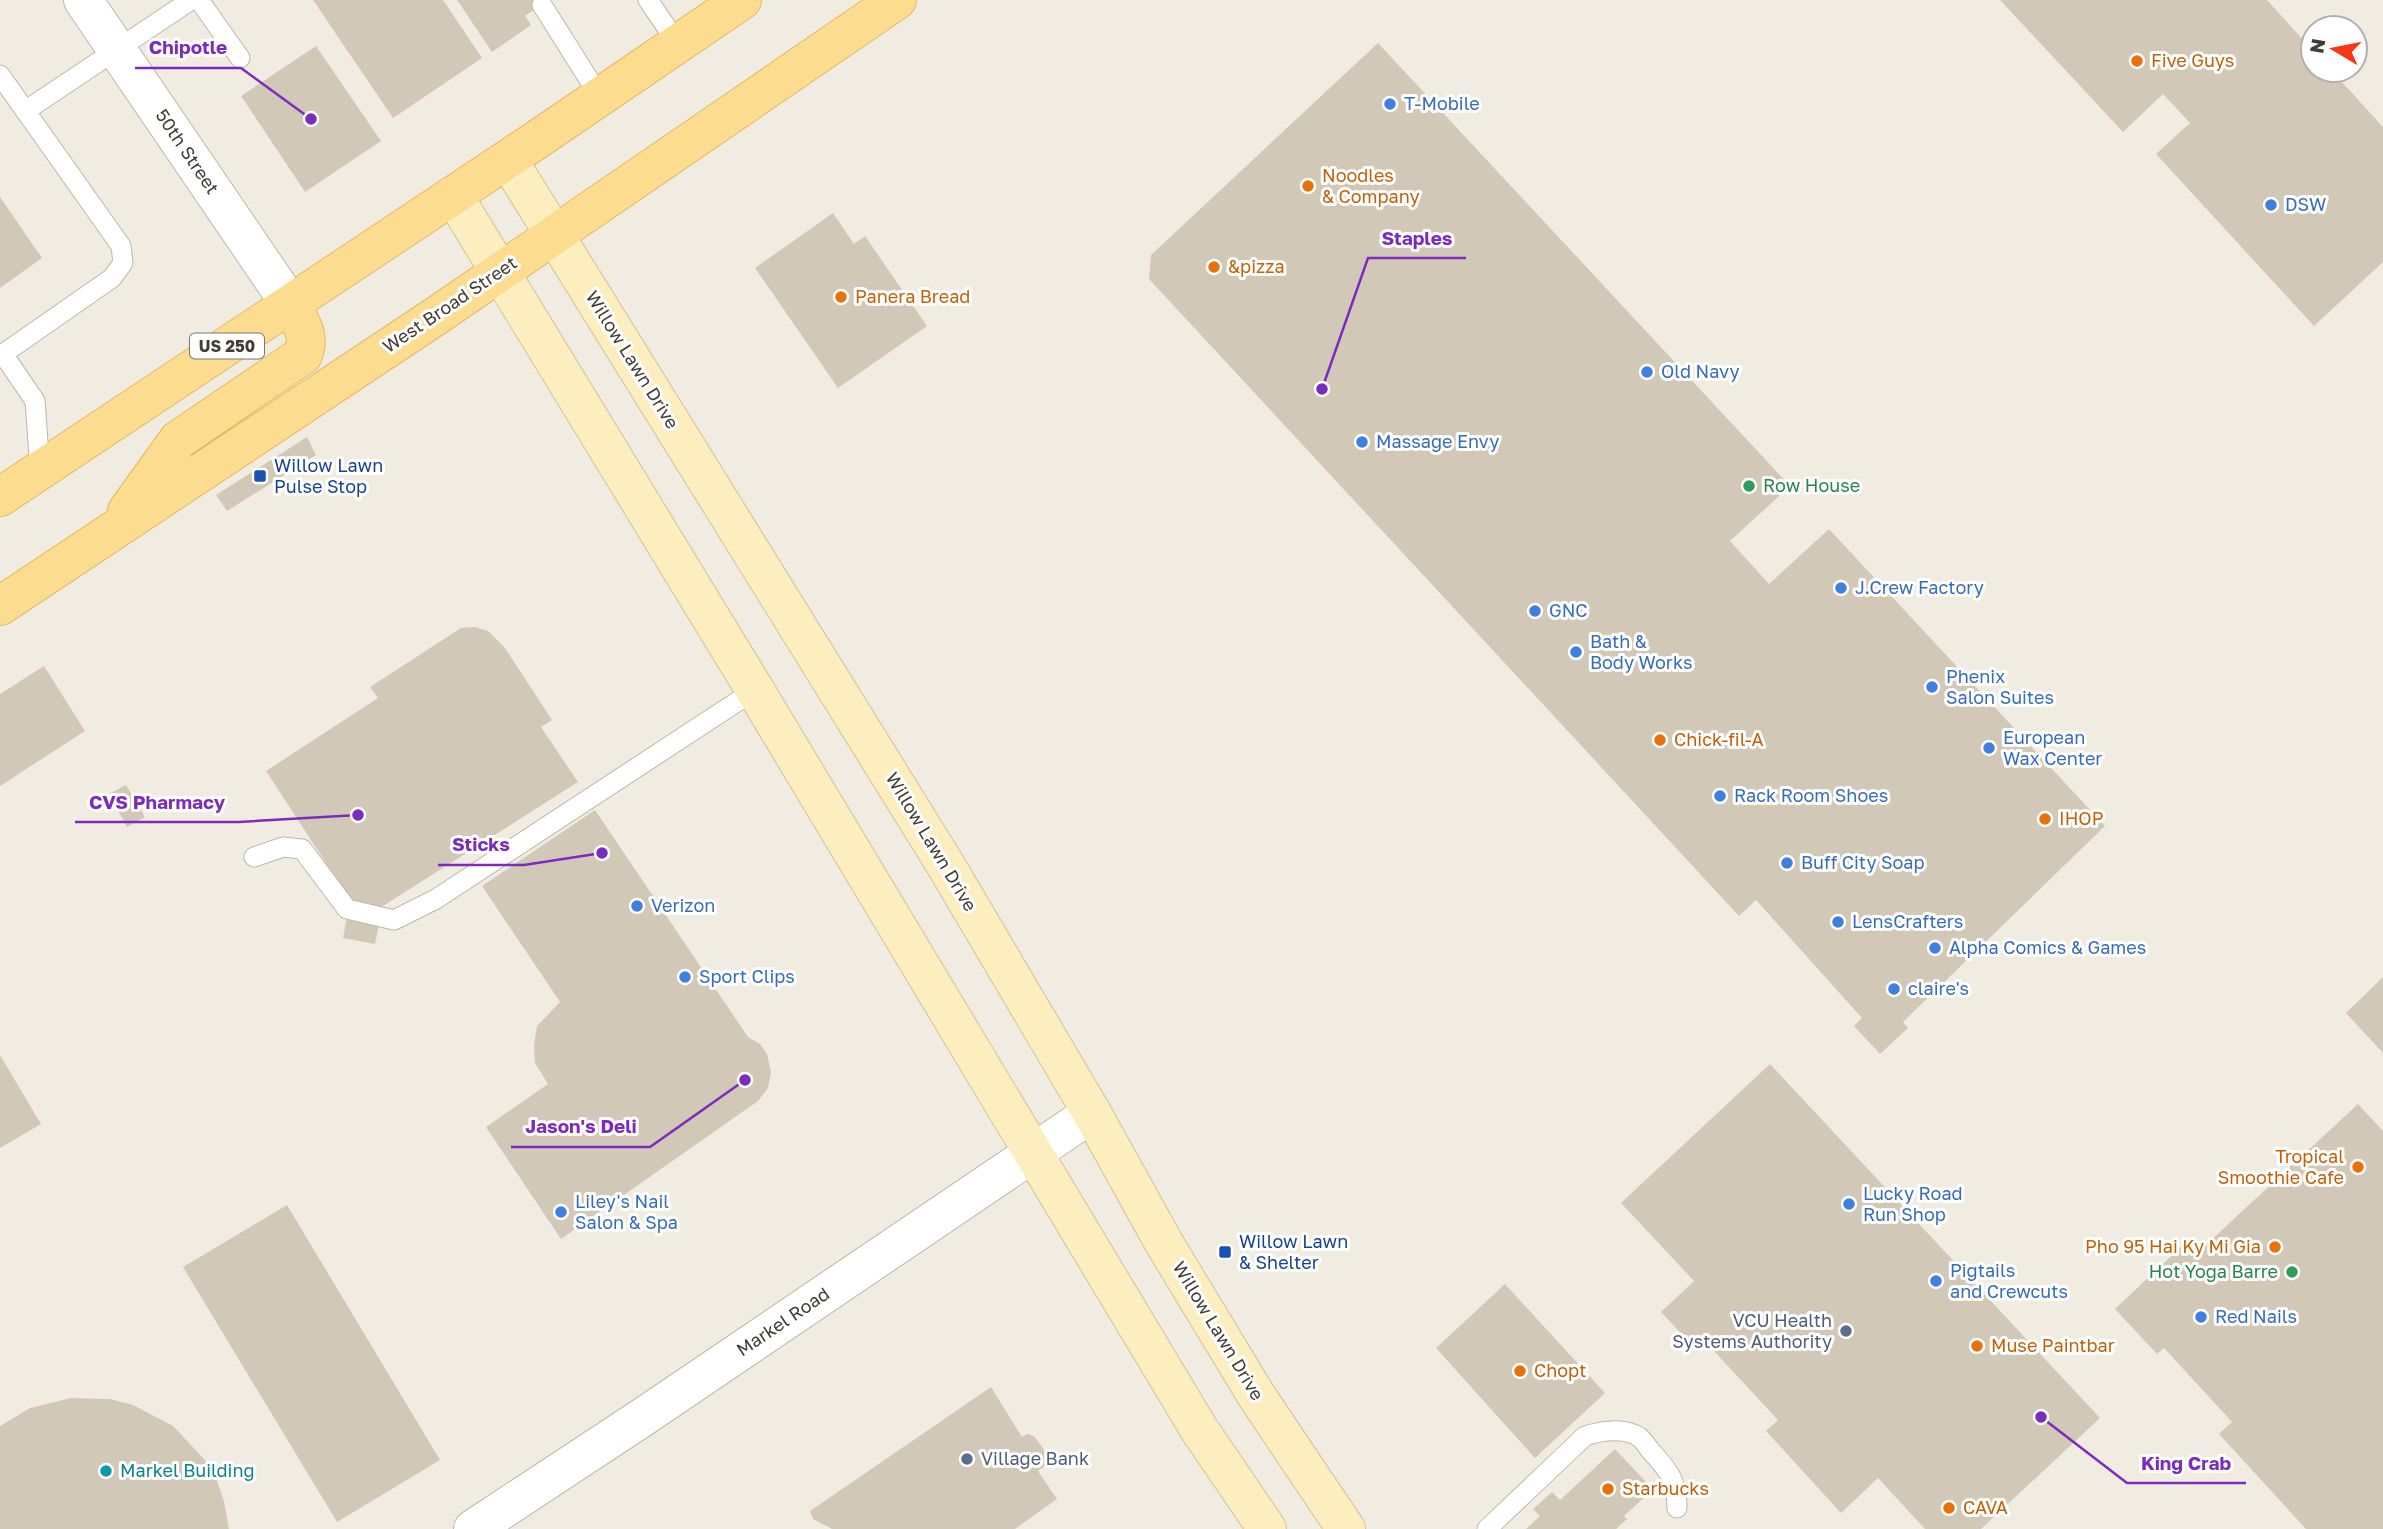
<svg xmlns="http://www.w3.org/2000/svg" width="2383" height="1529" font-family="'Golos Text',sans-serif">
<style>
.building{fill:#d2c8b8}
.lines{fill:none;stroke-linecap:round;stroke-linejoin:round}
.service-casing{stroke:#bfb7a8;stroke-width:21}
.minor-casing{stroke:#bfb7a8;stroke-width:40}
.secondary-casing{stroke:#d4c294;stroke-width:40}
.primary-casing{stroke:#e0ba61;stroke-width:40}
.service{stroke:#fff;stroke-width:19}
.minor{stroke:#fff;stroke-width:38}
.secondary{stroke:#fdeec0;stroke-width:38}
.primary{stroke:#fcdd90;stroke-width:38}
.food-dot{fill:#e8710a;stroke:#fff;stroke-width:2.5}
.shop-dot{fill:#3f7fe0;stroke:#fff;stroke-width:2.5}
.transit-dot{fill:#1a4fb4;stroke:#fff;stroke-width:2.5}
.leisure-dot{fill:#2e9e5b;stroke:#fff;stroke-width:2.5}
.service-dot{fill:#5c6f8a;stroke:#fff;stroke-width:2.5}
.culture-dot{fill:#0f9aa8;stroke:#fff;stroke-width:2.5}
.labels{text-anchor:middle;stroke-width:6;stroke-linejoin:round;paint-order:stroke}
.shield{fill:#fff;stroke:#7b7670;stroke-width:2}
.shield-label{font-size:16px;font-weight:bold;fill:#423c33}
.food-label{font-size:18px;fill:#c56008;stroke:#fff;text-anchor:start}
.shop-label{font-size:18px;fill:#366cbe;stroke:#fff;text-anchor:start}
.street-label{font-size:18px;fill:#423c33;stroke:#fff}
.transit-label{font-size:18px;fill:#164399;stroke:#fff;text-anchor:start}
.leisure-label{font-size:18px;fill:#27864d;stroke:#fff;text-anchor:start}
.service-label{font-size:18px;fill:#4e5e75;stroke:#fff;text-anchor:end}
.culture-label{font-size:18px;fill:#0d838f;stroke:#fff;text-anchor:start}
.leader{fill:none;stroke:#7b2cbf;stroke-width:2.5}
.callout-dot{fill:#7b2cbf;stroke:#fff;stroke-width:2.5}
.callout-label{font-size:19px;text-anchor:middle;font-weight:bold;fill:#7b2cbf;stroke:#fff;stroke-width:6;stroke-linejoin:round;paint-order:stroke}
</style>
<rect width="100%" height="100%" fill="#f1ece2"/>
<path class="building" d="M313 0H443L482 58 393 118Z
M457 0H549L525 16 531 25 492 52Z
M2000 0H2267L2313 51V70H2331L2383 127V262L2314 326 2156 154 2190 123 2163 94 2123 132Z
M1378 43 1790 486 1730 541 1769 584 1829 529 2105 826 1903 1022 1908 1028 1880 1054 1854 1026 1862 1018 1756 900 1739 916 1149 279 1151 255Z
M316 46 381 141 305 192 241 96Z
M0 197 42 258 0 288Z
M833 213 854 244 865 236 927 326 838 388 755 268Z
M307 437 316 455 227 511 216 495Z
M475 627 488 631 505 648 552 720 541 727 578 782 383 906 375 944 343 938 350 900 266 771 378 698 370 687 461 628Z
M44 666 85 731 0 786V694Z
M126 785 145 817 127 827 109 794Z
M595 810 748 1037 760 1044 767 1054 771 1072 768 1088 758 1101 561 1239 486 1127 548 1084 535 1063 534 1045 537 1026 560 1002 482 886Z
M2383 977V1053L2346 1013Z
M0 1055 41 1124 0 1148Z
M1770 1064 2100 1418 1981 1529H1925L1878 1478 1841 1513 1766 1431 1778 1420 1700 1336 1691 1344 1661 1312 1694 1281 1621 1203Z
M2358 1104 2383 1131V1529H2306L2219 1434 2232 1422 2164 1348 2157 1354 2115 1309 2184 1244 2195 1255Z
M287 1205 440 1460 337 1522 183 1267Z
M1505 1284 1605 1393 1535 1458 1436 1348Z
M991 1387 1022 1437 1027 1434 1034 1436 1047 1454 1048 1464 1038 1471 1057 1499 1015 1529H832L813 1519 810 1511Z
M71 1398 110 1399 133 1405 173 1426 205 1460 217 1481 224 1501 229 1529H0V1426L30 1408Z
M1615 1449 1646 1482 1642 1486 1649 1493 1624 1516 1627 1519 1616 1529H1526L1540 1516 1533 1509 1552 1492 1560 1500Z"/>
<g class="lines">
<defs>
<path id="service" d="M199 0 240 58
M648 0 678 44
M542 5 600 97
M0 75 121 246 123 263 112 278 3 354
M25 111 191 0
M0 356 3 354 35 401 40 469
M254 857 283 847 302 849 347 909 394 920 436 899 755 690
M1487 1529 1585 1436C1600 1431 1624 1427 1639 1437 1643 1440 1647 1446 1650 1450 1668 1470 1677 1479 1677 1508"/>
<path id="minor" d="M83 0 290 304
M473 1529 643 1417 1092 1113"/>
<path id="secondary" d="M508 160 945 864 1092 1113 1164 1243 1256 1395 1346 1529
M453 195 755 690 1199 1429 1267 1529"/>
<path id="primary" d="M0 497 535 141 742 0
M127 511 178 440 303 355C311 334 300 322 290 304
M0 606 436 316 897 0"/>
</defs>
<use href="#service" class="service-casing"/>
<use href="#minor" class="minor-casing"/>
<use href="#secondary" class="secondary-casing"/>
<use href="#primary" class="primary-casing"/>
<use href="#service" class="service"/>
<use href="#minor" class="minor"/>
<use href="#secondary" class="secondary"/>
<use href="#primary" class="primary"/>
</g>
<g class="food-dot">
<circle cx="2137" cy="61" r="7"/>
<circle cx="1308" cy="186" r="7"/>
<circle cx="1214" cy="267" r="7"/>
<circle cx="841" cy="297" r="7"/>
<circle cx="1660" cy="740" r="7"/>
<circle cx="2045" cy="819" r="7"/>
<circle cx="2358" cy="1167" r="7"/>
<circle cx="2275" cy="1247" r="7"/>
<circle cx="1977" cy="1346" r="7"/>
<circle cx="1520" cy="1371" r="7"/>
<circle cx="1608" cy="1489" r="7"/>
<circle cx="1949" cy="1508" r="7"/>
</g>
<g class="shop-dot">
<circle cx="1390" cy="104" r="7"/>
<circle cx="2271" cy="205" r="7"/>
<circle cx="1647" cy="372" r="7"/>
<circle cx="1362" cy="442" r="7"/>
<circle cx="1841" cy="588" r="7"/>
<circle cx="1535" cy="611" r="7"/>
<circle cx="1576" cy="652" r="7"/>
<circle cx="1932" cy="687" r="7"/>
<circle cx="1989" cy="748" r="7"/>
<circle cx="1720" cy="796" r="7"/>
<circle cx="1787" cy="863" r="7"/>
<circle cx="637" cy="906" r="7"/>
<circle cx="1838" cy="922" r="7"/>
<circle cx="1935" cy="948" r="7"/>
<circle cx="685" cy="977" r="7"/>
<circle cx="1894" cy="989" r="7"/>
<circle cx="1849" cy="1204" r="7"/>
<circle cx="561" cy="1212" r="7"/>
<circle cx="1936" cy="1281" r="7"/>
<circle cx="2201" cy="1317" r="7"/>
</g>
<g class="transit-dot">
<rect x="253" y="469" width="14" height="14" rx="3.5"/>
<rect x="1218" y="1245" width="14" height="14" rx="3.5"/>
</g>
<g class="leisure-dot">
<circle cx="1749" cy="486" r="7"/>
<circle cx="2292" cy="1272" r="7"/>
</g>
<g class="service-dot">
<circle cx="1846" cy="1331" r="7"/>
<circle cx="967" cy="1459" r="7"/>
</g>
<circle class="culture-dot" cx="106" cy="1471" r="7"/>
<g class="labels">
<rect class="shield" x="190" y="333.5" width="74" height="25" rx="5"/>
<g class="shield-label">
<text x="227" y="352">US 250</text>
</g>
<g class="food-label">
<text x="2151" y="67">Five Guys</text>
<text x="1322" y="182">Noodles<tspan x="1322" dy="21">&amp; Company</tspan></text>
<text x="1228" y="273">&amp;pizza</text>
<text x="855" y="303">Panera Bread</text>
<text x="1674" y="746">Chick-fil-A</text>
<text x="2059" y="825">IHOP</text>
<text x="2344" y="1163" text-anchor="end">Tropical<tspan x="2344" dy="21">Smoothie Cafe</tspan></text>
<text x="2261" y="1253" text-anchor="end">Pho 95 Hai Ky Mi Gia</text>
<text x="1991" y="1352">Muse Paintbar</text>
<text x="1534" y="1377">Chopt</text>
<text x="1622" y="1495">Starbucks</text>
<text x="1963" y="1514">CAVA</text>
</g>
<g class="shop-label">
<text x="1404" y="110">T-Mobile</text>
<text x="2285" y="211">DSW</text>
<text x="1661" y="378">Old Navy</text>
<text x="1376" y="448">Massage Envy</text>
<text x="1855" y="594">J.Crew Factory</text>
<text x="1549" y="617">GNC</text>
<text x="1590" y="648">Bath &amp;<tspan x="1590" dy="21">Body Works</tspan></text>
<text x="1946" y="683">Phenix<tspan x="1946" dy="21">Salon Suites</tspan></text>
<text x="2003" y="744">European<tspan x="2003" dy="21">Wax Center</tspan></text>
<text x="1734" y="802">Rack Room Shoes</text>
<text x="1801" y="869">Buff City Soap</text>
<text x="651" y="912">Verizon</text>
<text x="1852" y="928">LensCrafters</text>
<text x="1949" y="954">Alpha Comics &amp; Games</text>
<text x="699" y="983">Sport Clips</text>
<text x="1908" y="995">claire's</text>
<text x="1863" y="1200">Lucky Road<tspan x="1863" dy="21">Run Shop</tspan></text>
<text x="575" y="1208">Liley's Nail<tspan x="575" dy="21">Salon &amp; Spa</tspan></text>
<text x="1950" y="1277">Pigtails<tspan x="1950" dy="21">and Crewcuts</tspan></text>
<text x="2215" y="1323">Red Nails</text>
</g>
<g class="street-label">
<text transform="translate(187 152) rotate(56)" y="6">50th Street</text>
<text transform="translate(450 305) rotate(-34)" y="6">West Broad Street</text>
<text transform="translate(632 360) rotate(58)" y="6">Willow Lawn Drive</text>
<text transform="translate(931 842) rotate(59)" y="6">Willow Lawn Drive</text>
<text transform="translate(783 1322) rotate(-34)" y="6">Markel Road</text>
<text transform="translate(1218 1331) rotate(59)" y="6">Willow Lawn Drive</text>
</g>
<g class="transit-label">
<text x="274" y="472">Willow Lawn<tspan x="274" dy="21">Pulse Stop</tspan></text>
<text x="1239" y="1248">Willow Lawn<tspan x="1239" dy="21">&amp; Shelter</tspan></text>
</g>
<g class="leisure-label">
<text x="1763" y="492">Row House</text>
<text x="2278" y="1278" text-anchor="end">Hot Yoga Barre</text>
</g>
<g class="service-label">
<text x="1832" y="1327">VCU Health<tspan x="1832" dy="21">Systems Authority</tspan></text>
<text x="981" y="1465" text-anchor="start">Village Bank</text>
</g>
<g class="culture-label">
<text x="120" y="1477">Markel Building</text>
</g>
</g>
<path class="leader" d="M311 119L241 68H135M1322 389L1368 258H1466M358 815L239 822H75M602 853L524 865H438M745 1080L650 1147H511M2041 1417L2127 1483H2246"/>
<g class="callout-dot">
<circle cx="311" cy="119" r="7"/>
<circle cx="1322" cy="389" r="7"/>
<circle cx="358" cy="815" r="7"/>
<circle cx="602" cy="853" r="7"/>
<circle cx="745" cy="1080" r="7"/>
<circle cx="2041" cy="1417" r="7"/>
</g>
<g class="callout-label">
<text x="188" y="54">Chipotle</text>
<text x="1417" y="245">Staples</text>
<text x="157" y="809">CVS Pharmacy</text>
<text x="481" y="851">Sticks</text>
<text x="581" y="1133">Jason's Deli</text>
<text x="2186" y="1470">King Crab</text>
</g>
<g transform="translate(2334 49) rotate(280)"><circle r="33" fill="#ffffff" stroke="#b3b1ad" stroke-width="2"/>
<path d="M0-5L12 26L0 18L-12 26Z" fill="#f63614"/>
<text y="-10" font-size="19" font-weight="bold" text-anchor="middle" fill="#423c33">N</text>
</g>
</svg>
